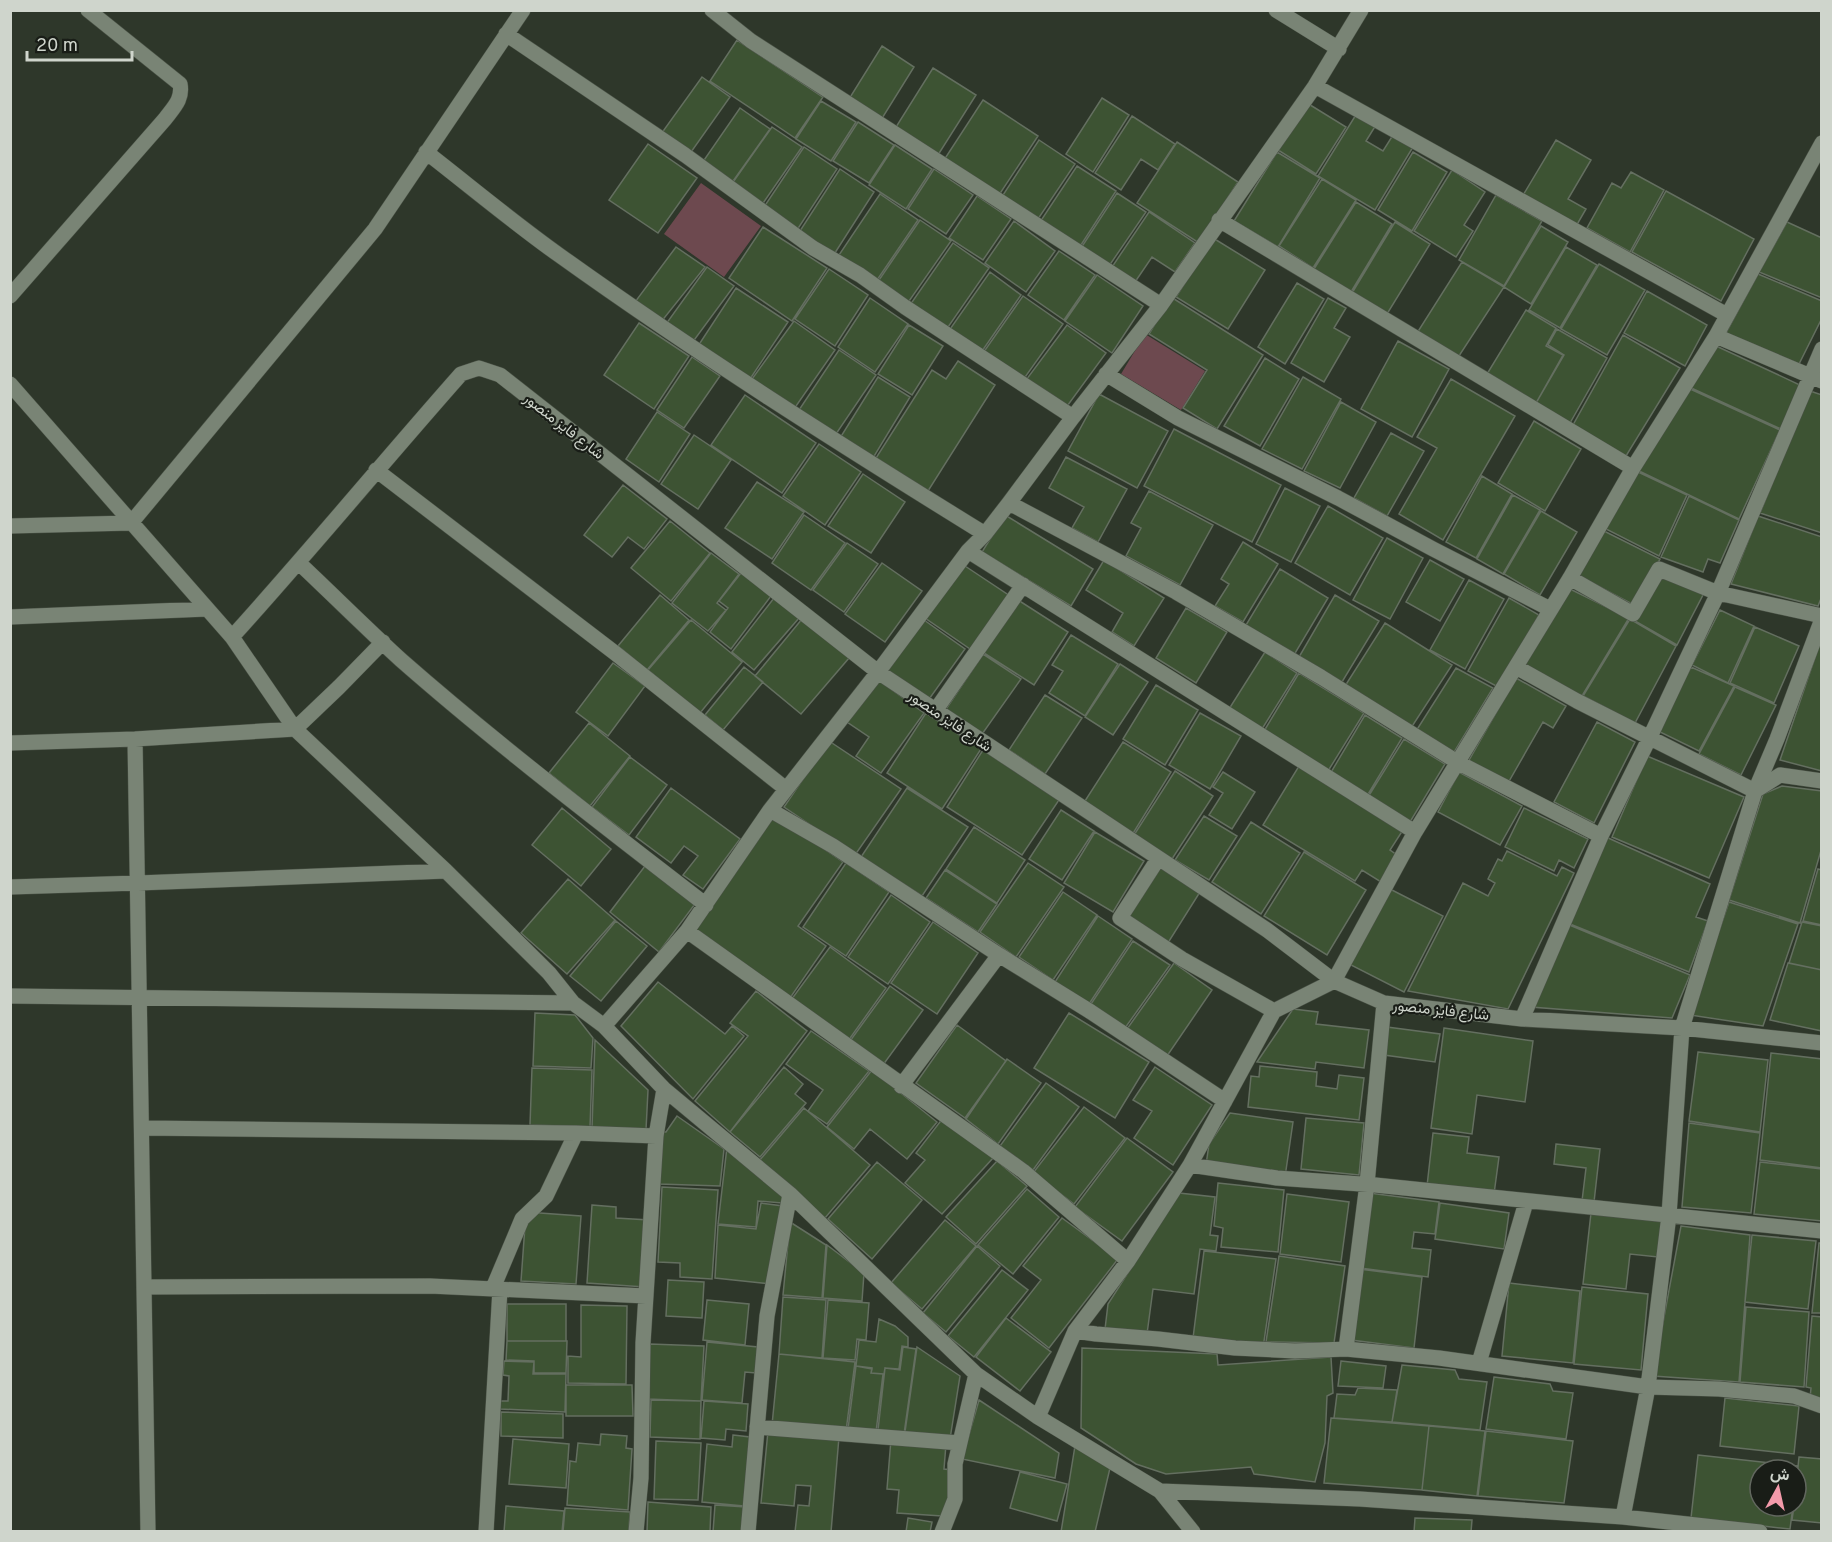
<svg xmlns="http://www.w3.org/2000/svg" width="1832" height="1542" font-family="Overpass,Vazirmatn,sans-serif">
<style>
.green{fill:#6d494f}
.building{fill:#3d5333;stroke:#646f60;stroke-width:1.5}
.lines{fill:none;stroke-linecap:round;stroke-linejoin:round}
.street-casing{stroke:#4a5246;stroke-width:16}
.street{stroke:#798475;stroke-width:15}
.labels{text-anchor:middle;stroke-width:4.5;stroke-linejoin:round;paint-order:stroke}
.street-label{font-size:15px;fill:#cfd5cc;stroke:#191d17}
</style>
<rect width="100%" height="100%" fill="#2e372a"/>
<path class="green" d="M701 183 761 226 724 277 664 234Z
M1145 334 1205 371 1181 410 1121 374Z"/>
<path class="building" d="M737 40 823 97 795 138 710 81Z
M882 46 914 67 881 120 849 99Z
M933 68 976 95 938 155 896 127Z
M702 77 730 97 689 155 661 134Z
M1102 98 1129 115 1093 172 1066 154Z
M983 100 1038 136 999 195 944 160Z
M821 101 856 122 831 161 796 139Z
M1307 103 1346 127 1316 174 1278 150Z
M740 108 770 129 731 184 702 163Z
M1357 113 1376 125 1366 141 1383 151 1393 135 1413 147 1375 210 1318 176Z
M1132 116 1175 144 1158 170 1141 159 1121 190 1095 173Z
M858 122 894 145 869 183 833 161Z
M772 127 802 147 761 206 731 185Z
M1039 140 1075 164 1038 219 1003 195Z
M1556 140 1591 160 1568 199 1586 209 1575 228 1522 197Z
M1177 142 1238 182 1199 243 1137 203Z
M648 144 697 178 658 233 609 200Z
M895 145 932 169 906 209 869 185Z
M804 147 837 169 797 230 764 207Z
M1277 152 1320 178 1278 247 1234 221Z
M1413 152 1447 172 1412 231 1378 210Z
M1077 166 1116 191 1079 248 1040 222Z
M840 169 874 192 833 256 798 234Z
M934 169 973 195 946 234 908 209Z
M1452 170 1485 192 1464 225 1473 231 1456 257 1414 231Z
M1631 172 1664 190 1630 252 1587 228 1612 183 1621 188Z
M1322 179 1356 200 1313 268 1279 246Z
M1666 191 1754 239 1721 301 1632 252Z
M1117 193 1146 212 1109 266 1081 248Z
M880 194 918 220 875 283 837 258Z
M1496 195 1542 221 1504 286 1459 260Z
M977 196 1011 219 983 260 949 238Z
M1356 202 1392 224 1351 292 1314 269Z
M1149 212 1195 243 1175 272 1152 257 1133 285 1110 270Z
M920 220 951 241 907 304 877 283Z
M1014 221 1055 251 1026 292 985 263Z
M1395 222 1430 244 1387 314 1352 293Z
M1787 222 1822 238V298L1759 272Z
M1541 226 1568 242 1531 304 1504 287Z
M763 227 827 268 792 321 729 278Z
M1213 238 1265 270 1228 329 1176 297Z
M953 243 989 268 946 330 910 305Z
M676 247 705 267 661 322 635 302Z
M1566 247 1597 265 1560 328 1529 310Z
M1059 251 1095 275 1064 320 1028 295Z
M1462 262 1504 287 1457 359 1417 333Z
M1599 264 1645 290 1607 355 1561 329Z
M707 267 734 286 692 343 666 324Z
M829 269 868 295 835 346 795 319Z
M990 272 1021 295 980 354 948 332Z
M1758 274 1822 301V318L1799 364 1726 333Z
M1097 275 1143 306 1112 353 1065 321Z
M1297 283 1324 299 1285 364 1258 347Z
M736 288 788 322 750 379 698 346Z
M1647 291 1707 325 1685 366 1624 333Z
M1023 296 1063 324 1023 380 983 353Z
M1171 297 1263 355 1217 429 1183 408 1207 370 1149 334Z
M870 298 908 324 875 372 838 347Z
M1328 298 1346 308 1334 328 1350 337 1324 382 1291 363Z
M1526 310 1556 328 1546 346 1563 355 1536 403 1487 374Z
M794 321 835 350 794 409 752 379Z
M639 323 689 356 654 409 604 375Z
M909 325 943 346 912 395 878 374Z
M1067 325 1106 353 1065 409 1026 380Z
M1557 329 1607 358 1570 423 1536 403 1564 355 1548 345Z
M1623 335 1680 368 1626 456 1573 425Z
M1398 341 1449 369 1412 437 1361 409Z
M1714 345 1800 385 1781 429 1689 387Z
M839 350 876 375 836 434 799 410Z
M692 357 720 376 684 428 657 410Z
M1265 358 1299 379 1260 446 1224 426Z
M958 361 995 385 928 491 876 458 932 370 946 379Z
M878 377 910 397 873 458 840 438Z
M1303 377 1341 399 1302 469 1262 449Z
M1451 379 1515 416 1443 540 1399 514 1437 448 1417 437Z
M1688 388 1780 430 1739 519 1637 470Z
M1810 391 1822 395V533L1760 513Z
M1099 394 1168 431 1137 488 1068 451Z
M745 395 816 443 782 493 711 445Z
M1341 402 1376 422 1340 488 1304 471Z
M657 412 690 434 659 482 626 459Z
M1534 421 1581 449 1545 511 1498 483Z
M1174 429 1281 485 1252 542 1144 486Z
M1391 433 1424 451 1387 516 1354 498Z
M694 435 731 460 698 509 661 484Z
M819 444 861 472 825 525 783 496Z
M1066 457 1127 489 1098 542 1072 528 1084 507 1049 488Z
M1636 471 1687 495 1659 556 1604 528Z
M863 474 905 502 871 553 828 526Z
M1482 476 1512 494 1476 558 1446 542Z
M757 482 804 512 772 559 725 528Z
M623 485 667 519 644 549 628 537 612 557 584 535Z
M1285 488 1320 506 1291 562 1256 544Z
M1149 491 1213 525 1180 585 1126 556 1141 528 1131 523Z
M1513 495 1540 510 1503 574 1477 559Z
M1689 496 1739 520 1720 563 1708 559 1703 572 1661 557Z
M1328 506 1383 538 1350 595 1295 563Z
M1541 511 1577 532 1540 595 1504 574Z
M804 515 845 543 811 590 772 563Z
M1005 515 1093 569 1071 606 982 552Z
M1758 516 1822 537V596L1818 606 1731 584Z
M670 521 710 553 671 601 631 568Z
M1602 530 1660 559 1634 605 1577 575Z
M1387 538 1423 558 1390 619 1353 600Z
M1243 542 1278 564 1243 622 1215 606 1229 584 1221 579Z
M847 543 878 564 844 612 813 590Z
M711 553 739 574 717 603 726 610 708 631 672 603Z
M1104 560 1164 598 1134 646 1112 632 1123 613 1086 590Z
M1430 560 1464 579 1440 621 1406 602Z
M882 563 922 591 885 642 845 614Z
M962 564 1010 596 973 651 925 618Z
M1280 569 1328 598 1294 655 1246 625Z
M1660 572 1704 593 1677 645 1635 621Z
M741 573 771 596 731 649 710 632 728 608 719 601Z
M1469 580 1504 599 1465 669 1430 650Z
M1568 588 1629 618 1582 696 1522 664Z
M660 595 689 620 647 670 618 646Z
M1335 595 1379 621 1342 682 1299 657Z
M774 598 799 618 754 670 732 652Z
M1509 598 1539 615 1498 687 1468 671Z
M1018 600 1068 632 1034 685 984 653Z
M1186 608 1227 632 1196 683 1156 658Z
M1720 610 1754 626 1728 683 1692 665Z
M802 619 849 658 801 714 755 676Z
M1630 619 1676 646 1635 723 1583 696Z
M691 620 742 662 700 713 648 670Z
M924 620 965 649 927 702 886 673Z
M1385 623 1452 665 1411 728 1345 686Z
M1755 627 1799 646 1774 703 1730 683Z
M1071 635 1118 664 1085 716 1049 693 1063 671 1052 665Z
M1822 637V771L1780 760Z
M1265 652 1297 673 1262 729 1229 709Z
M983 654 1021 679 980 737 944 712Z
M613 663 645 686 608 736 576 712Z
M1120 664 1148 682 1113 735 1085 717Z
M744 667 763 682 723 730 705 715Z
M1691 667 1734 686 1699 751 1658 731Z
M1456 668 1493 688 1453 754 1416 731Z
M1299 673 1364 713 1328 771 1264 731Z
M1516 678 1566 706 1553 728 1543 722 1508 783 1468 762Z
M877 679 924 713 881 773 856 756 869 737 847 722Z
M1156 685 1198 710 1165 765 1123 739Z
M1735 687 1776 705 1741 775 1699 754Z
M1045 695 1082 718 1045 774 1009 750Z
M926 713 981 749 942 809 887 773Z
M1200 713 1241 736 1210 789 1169 765Z
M1365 715 1402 738 1367 796 1330 774Z
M1597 722 1635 742 1594 823 1554 802Z
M589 723 630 756 590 806 549 773Z
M1404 739 1445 764 1410 822 1368 797Z
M829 741 901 789 855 855 784 807Z
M1123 742 1171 772 1132 835 1083 804Z
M983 750 1059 800 1022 855 947 807Z
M1647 756 1744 797 1709 878 1612 837Z
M630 757 667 785 629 835 592 807Z
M1299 766 1403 830 1390 850 1397 855 1381 882 1362 870 1355 881 1263 825Z
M1175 771 1213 796 1172 859 1134 835Z
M1223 772 1255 792 1232 829 1209 815 1223 793 1213 787Z
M1459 772 1522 806 1500 845 1438 812Z
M1782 786 1822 791V847L1800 923 1729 900 1763 794Z
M671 788 740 839 703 889 683 875 698 856 684 846 671 863 636 837Z
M907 788 968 827 922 896 861 857Z
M562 808 611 849 581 886 532 845Z
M1524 808 1588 839 1574 868 1559 860 1554 871 1505 847Z
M1061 810 1094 831 1062 880 1029 859Z
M775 815 843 862 798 926 826 946 790 998 694 932Z
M1204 816 1237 836 1209 880 1175 860Z
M1251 822 1300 853 1261 914 1212 882Z
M974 827 1025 860 997 903 946 869Z
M1095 832 1144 861 1113 912 1064 883Z
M1606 837 1710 884 1696 917 1708 921 1689 972 1570 924Z
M1507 851 1557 876 1562 867 1574 873 1508 1009 1408 991 1463 883 1488 896 1495 883 1488 879 1498 859 1502 861Z
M1304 852 1366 890 1327 955 1264 916Z
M846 863 889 892 846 956 803 927Z
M1028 863 1064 887 1016 957 980 932Z
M645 866 695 904 659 952 610 912Z
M1161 867 1200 892 1166 946 1126 921Z
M1818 869 1822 870V925L1803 921Z
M945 870 997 904 978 932 926 898Z
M568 879 615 920 567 974 521 933Z
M1388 888 1443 916 1404 992 1349 964Z
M1063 892 1097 915 1053 980 1019 957Z
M891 895 930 922 888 984 848 957Z
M1729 902 1798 924 1763 1026 1690 1015Z
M1098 916 1132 939 1089 1004 1055 982Z
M616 921 647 946 601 1001 570 976Z
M933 922 978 953 937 1014 891 983Z
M1802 922 1822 926V970L1789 963Z
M1567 924 1690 975 1672 1018 1531 1007Z
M1133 941 1170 965 1125 1028 1091 1004Z
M830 947 886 988 848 1041 791 1000Z
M1174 963 1212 990 1167 1056 1127 1029Z
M1788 963 1822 970V1031L1770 1020Z
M658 982 725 1034 732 1026 744 1036 693 1099 621 1026Z
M890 986 923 1010 883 1065 850 1041Z
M756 991 807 1031 730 1132 695 1101 748 1036 730 1023Z
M1293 1009 1318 1012 1316 1024 1369 1030 1364 1068 1316 1062 1315 1069 1257 1062Z
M535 1013 575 1015 593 1038 591 1068 533 1066Z
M1069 1013 1149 1062 1115 1118 1034 1068Z
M957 1025 1006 1061 965 1118 916 1083Z
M1387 1027 1440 1034 1435 1062 1384 1055Z
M1444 1028 1533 1041 1525 1102 1477 1095 1472 1134 1431 1128Z
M811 1031 869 1071 827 1124 808 1111 823 1090 786 1064Z
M595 1040 648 1090 646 1130 592 1128Z
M1698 1052 1768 1060 1760 1132 1689 1121Z
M1771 1053 1822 1059V1168L1760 1160Z
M1007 1059 1041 1083 998 1144 966 1119Z
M1260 1066 1317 1072 1316 1086 1337 1089 1339 1075 1364 1078 1359 1120 1248 1107 1251 1076 1259 1077Z
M784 1067 803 1084 795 1094 806 1103 760 1157 730 1132Z
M1155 1067 1212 1105 1173 1165 1134 1138 1152 1111 1133 1100Z
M532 1068 592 1070 590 1127 530 1125Z
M872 1070 937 1122 907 1159 870 1129 854 1149 827 1127Z
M1046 1083 1079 1107 1033 1170 1000 1146Z
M1084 1107 1125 1138 1074 1204 1033 1173Z
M804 1108 870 1165 825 1218 759 1161Z
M1230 1113 1293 1122 1285 1177 1206 1165 1209 1144Z
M677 1116 724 1149 720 1186 659 1184 661 1132H666Z
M943 1118 993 1158 942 1214 905 1183 925 1160 916 1153Z
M1306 1118 1364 1123 1359 1175 1301 1169Z
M1689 1123 1760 1133 1751 1213 1682 1207Z
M1433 1133 1469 1137 1467 1153 1499 1157 1494 1194 1427 1186Z
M1127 1138 1173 1172 1122 1241 1075 1207Z
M1556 1144 1600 1149 1594 1202 1582 1201 1586 1168 1554 1164Z
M727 1147 783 1192 782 1203 758 1201 756 1227 718 1224Z
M997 1161 1027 1186 976 1244 946 1217Z
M877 1162 922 1200 872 1259 828 1219Z
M1760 1162 1822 1169V1221L1754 1214Z
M1218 1183 1284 1190 1278 1252 1221 1247 1223 1228 1214 1226Z
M662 1187 718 1190 712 1279 680 1277V1263L658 1262Z
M1027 1189 1059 1217 1013 1274 978 1245Z
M1179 1193 1215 1197 1210 1235 1218 1236 1216 1251 1200 1249 1194 1294 1153 1289 1147 1334 1105 1329 1108 1304Z
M1369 1193 1439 1202 1435 1234 1414 1232 1412 1248 1431 1250 1428 1277 1360 1268Z
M1287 1194 1349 1202 1341 1262 1280 1254Z
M761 1203 783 1206 771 1284 715 1278 718 1225 756 1229Z
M1440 1203 1509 1213 1504 1249 1435 1239Z
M592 1205 616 1207V1218L649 1220 645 1287 587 1283Z
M526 1212 581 1216 576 1284 521 1281Z
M1591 1213 1662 1221 1658 1257 1630 1254 1626 1289 1583 1284Z
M1062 1218 1118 1259 1049 1348 1011 1318 1041 1280 1023 1266Z
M945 1220 976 1246 922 1309 891 1283Z
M790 1222 826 1245 822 1298 783 1295Z
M1681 1226 1750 1235 1739 1382 1653 1376Z
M1752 1235 1816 1241 1808 1309 1745 1302Z
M1819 1243H1822V1313H1812Z
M827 1245 864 1273 862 1301 823 1298Z
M977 1246 1000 1266 946 1332 923 1313Z
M1204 1251 1276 1259 1263 1348 1193 1338Z
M1279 1256 1345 1266 1334 1343 1266 1342Z
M1359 1269 1422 1277 1414 1348 1351 1340Z
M1002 1270 1028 1290 974 1357 948 1336Z
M668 1280 704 1282 702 1318 666 1316Z
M1509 1283 1580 1291 1573 1363 1502 1356Z
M1582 1287 1648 1294 1641 1370 1574 1364Z
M783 1297 826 1300 822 1358 779 1354Z
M707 1300 749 1304 745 1345 703 1340Z
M828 1300 869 1303 866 1340 857 1339 855 1360 823 1358Z
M507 1304H566V1341H507Z
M581 1305 627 1306 626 1384 568 1383V1356L581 1357Z
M1746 1307 1809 1312 1804 1387 1740 1382Z
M1812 1316 1822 1317V1400L1810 1398 1811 1388 1806 1387Z
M1006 1318 1051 1352 1020 1391 976 1357Z
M879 1319 895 1326 908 1337V1347L902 1346 899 1369 885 1368 884 1374 871 1373 872 1368 856 1366 859 1340 876 1342Z
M507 1341H567L566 1373H534V1361L506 1360Z
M707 1342 758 1347 756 1373 745 1372 742 1403 702 1400Z
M650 1344 704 1346 701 1401 647 1399Z
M903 1347 916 1349 904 1434 878 1430 885 1368 900 1370Z
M917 1347 960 1376 950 1439 905 1432Z
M1082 1348 1217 1354 1218 1365 1331 1357 1333 1393 1327 1396 1325 1443 1315 1482 1254 1474 1251 1467 1166 1474 1136 1464 1081 1428Z
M779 1354 855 1362 846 1431 772 1425Z
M504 1361 534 1362 533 1374H566L565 1412 500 1409V1401H508L509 1376 503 1375Z
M1341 1361 1386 1366 1383 1388 1338 1386Z
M1402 1365 1455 1370 1459 1379 1487 1382 1480 1430 1392 1422Z
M856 1366 872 1369 871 1373 883 1374 876 1432 848 1429Z
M1494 1377 1550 1384 1553 1391 1573 1393 1566 1439 1486 1429Z
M566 1385H632L633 1416H566Z
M1358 1388 1397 1390 1392 1422 1334 1418 1337 1394 1355 1395Z
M1725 1398 1799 1406 1794 1454 1720 1446Z
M651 1400 701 1401 700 1439 650 1437Z
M979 1400 1059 1453 1055 1478 962 1459Z
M704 1401 748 1404 746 1431 726 1429 725 1440 701 1438Z
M501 1412 563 1414V1438L501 1436Z
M1331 1418 1429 1426 1422 1490 1324 1483Z
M1429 1426 1485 1431 1477 1496 1422 1490Z
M768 1431 839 1437 831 1532H795L798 1505 809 1506 811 1486 796 1485 794 1506 761 1503Z
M1486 1431 1573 1441 1564 1503 1478 1496Z
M601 1434 627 1436 626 1448 632 1449 628 1510 567 1505 570 1461 576 1462 578 1443 600 1445Z
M733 1435 750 1437 744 1506 702 1502 707 1444 732 1447Z
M513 1439 569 1444 566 1488 509 1484Z
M891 1439 946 1444 944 1469 953 1470 951 1499 942 1516 897 1513 899 1490 887 1489Z
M656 1441 701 1443 698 1500 654 1499Z
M1075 1446 1110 1468 1095 1532H1061Z
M1698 1455 1797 1466 1796 1475V1470H1760V1506H1793L1790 1529 1691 1518Z
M1799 1457 1822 1459V1523L1792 1520 1794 1506H1796V1486Z
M1020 1472 1067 1484 1057 1521 1010 1508Z
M648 1502 711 1507 710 1532H647Z
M715 1505 746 1507 744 1532H713Z
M506 1506 564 1511 562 1532H504Z
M565 1508 630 1512 629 1532H563Z
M908 1518 932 1522 930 1532H906Z
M1415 1518 1472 1520 1471 1532H1414Z"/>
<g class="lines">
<defs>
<path id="street" d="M712 10 751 41 1161 305
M1276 10 1339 49
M506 34 685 155 813 248 860 275 905 307 1073 417
M1315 86 1727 315
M426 152C471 187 514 223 559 255 697 354 841 445 985 534
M1219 220 1633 468
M10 296 165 119C174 107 183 99 180 84L88 10
M1716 336 1822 381
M1106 374 1178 418 1338 498 1433 549 1550 609
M10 384 232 637 295 729 446 871 549 973 573 1003 604 1026 664 1089 790 1194 976 1374 1038 1417 1160 1491 1193 1532
M376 470 615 653 786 789
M1009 503 1176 592 1321 677 1459 763 1601 836
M10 526 131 523 375 229 523 10
M968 551 1415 832
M299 563C333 595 366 628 401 660 499 746 603 825 706 905
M1570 578 1633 614 1659 569 1718 593 1822 616
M10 617 207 609
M232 637C310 551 384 461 461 374L479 368 500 375 878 672 1267 930 1334 981 1384 1003 1522 1019 1682 1028 1822 1043
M1516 667 1577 701 1755 791 1780 775 1822 781
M935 711 1023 585
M135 739 148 1532
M10 743 135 739 295 729 339 687 383 642
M770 810 833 846 999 955 1091 1012 1225 1101
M1158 859 1120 918 1182 959 1274 1011
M10 887 138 883 446 871
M687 931 1023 1171 1128 1261
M10 996 573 1003
M1522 1019 1601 836 1650 737 1718 593 1822 349
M604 1026 687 931 770 810 878 672 968 551 985 534 1009 503 1073 417 1161 305 1315 86 1361 10
M901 1086 999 955
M142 1128 576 1133 656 1136
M1190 1165 1277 1178 1375 1185 1822 1231
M144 1287 430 1286 646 1296
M493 1288 522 1219 546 1196 576 1133
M1075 1331 1096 1334 1158 1339 1235 1348 1295 1351 1346 1349 1439 1358 1648 1387 1719 1389 1794 1396 1822 1406
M1346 1349 1367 1184 1384 1003
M1479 1363 1526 1202
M1038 1417 1075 1331 1128 1261 1190 1165 1274 1011 1334 981 1415 832 1570 578 1633 468 1716 336 1822 143
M757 1427 960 1443
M1160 1491 1360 1499 1623 1517 1760 1532
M1623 1517 1648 1387 1669 1215 1682 1028 1755 791 1777 739 1822 619
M486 1532 500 1289
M636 1532 641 1478 643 1343 656 1136 664 1089
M748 1532 767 1316 790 1194
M942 1532 955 1499V1464L976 1374"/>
</defs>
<use href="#street" class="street-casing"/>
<use href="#street" class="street"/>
</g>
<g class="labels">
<g class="street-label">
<text transform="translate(564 426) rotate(38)" y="5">شارع فايز منصور</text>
<text transform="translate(950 721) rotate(34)" y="5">شارع فايز منصور</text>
<text transform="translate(1441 1010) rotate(6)" y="5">شارع فايز منصور</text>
</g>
</g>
<rect width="1832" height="1542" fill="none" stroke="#cfd5cc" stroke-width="24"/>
<g transform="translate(1778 1488) rotate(8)"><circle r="28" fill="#191d17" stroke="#62675f" stroke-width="1.5"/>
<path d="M0-4.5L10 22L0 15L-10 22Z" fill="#f39aaa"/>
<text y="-9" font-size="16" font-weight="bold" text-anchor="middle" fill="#cfd5cc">ش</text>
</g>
<path d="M27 51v9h105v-9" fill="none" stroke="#cfd5cc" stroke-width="3"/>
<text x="36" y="51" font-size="18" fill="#cfd5cc" stroke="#191d17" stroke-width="4.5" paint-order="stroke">20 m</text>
</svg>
